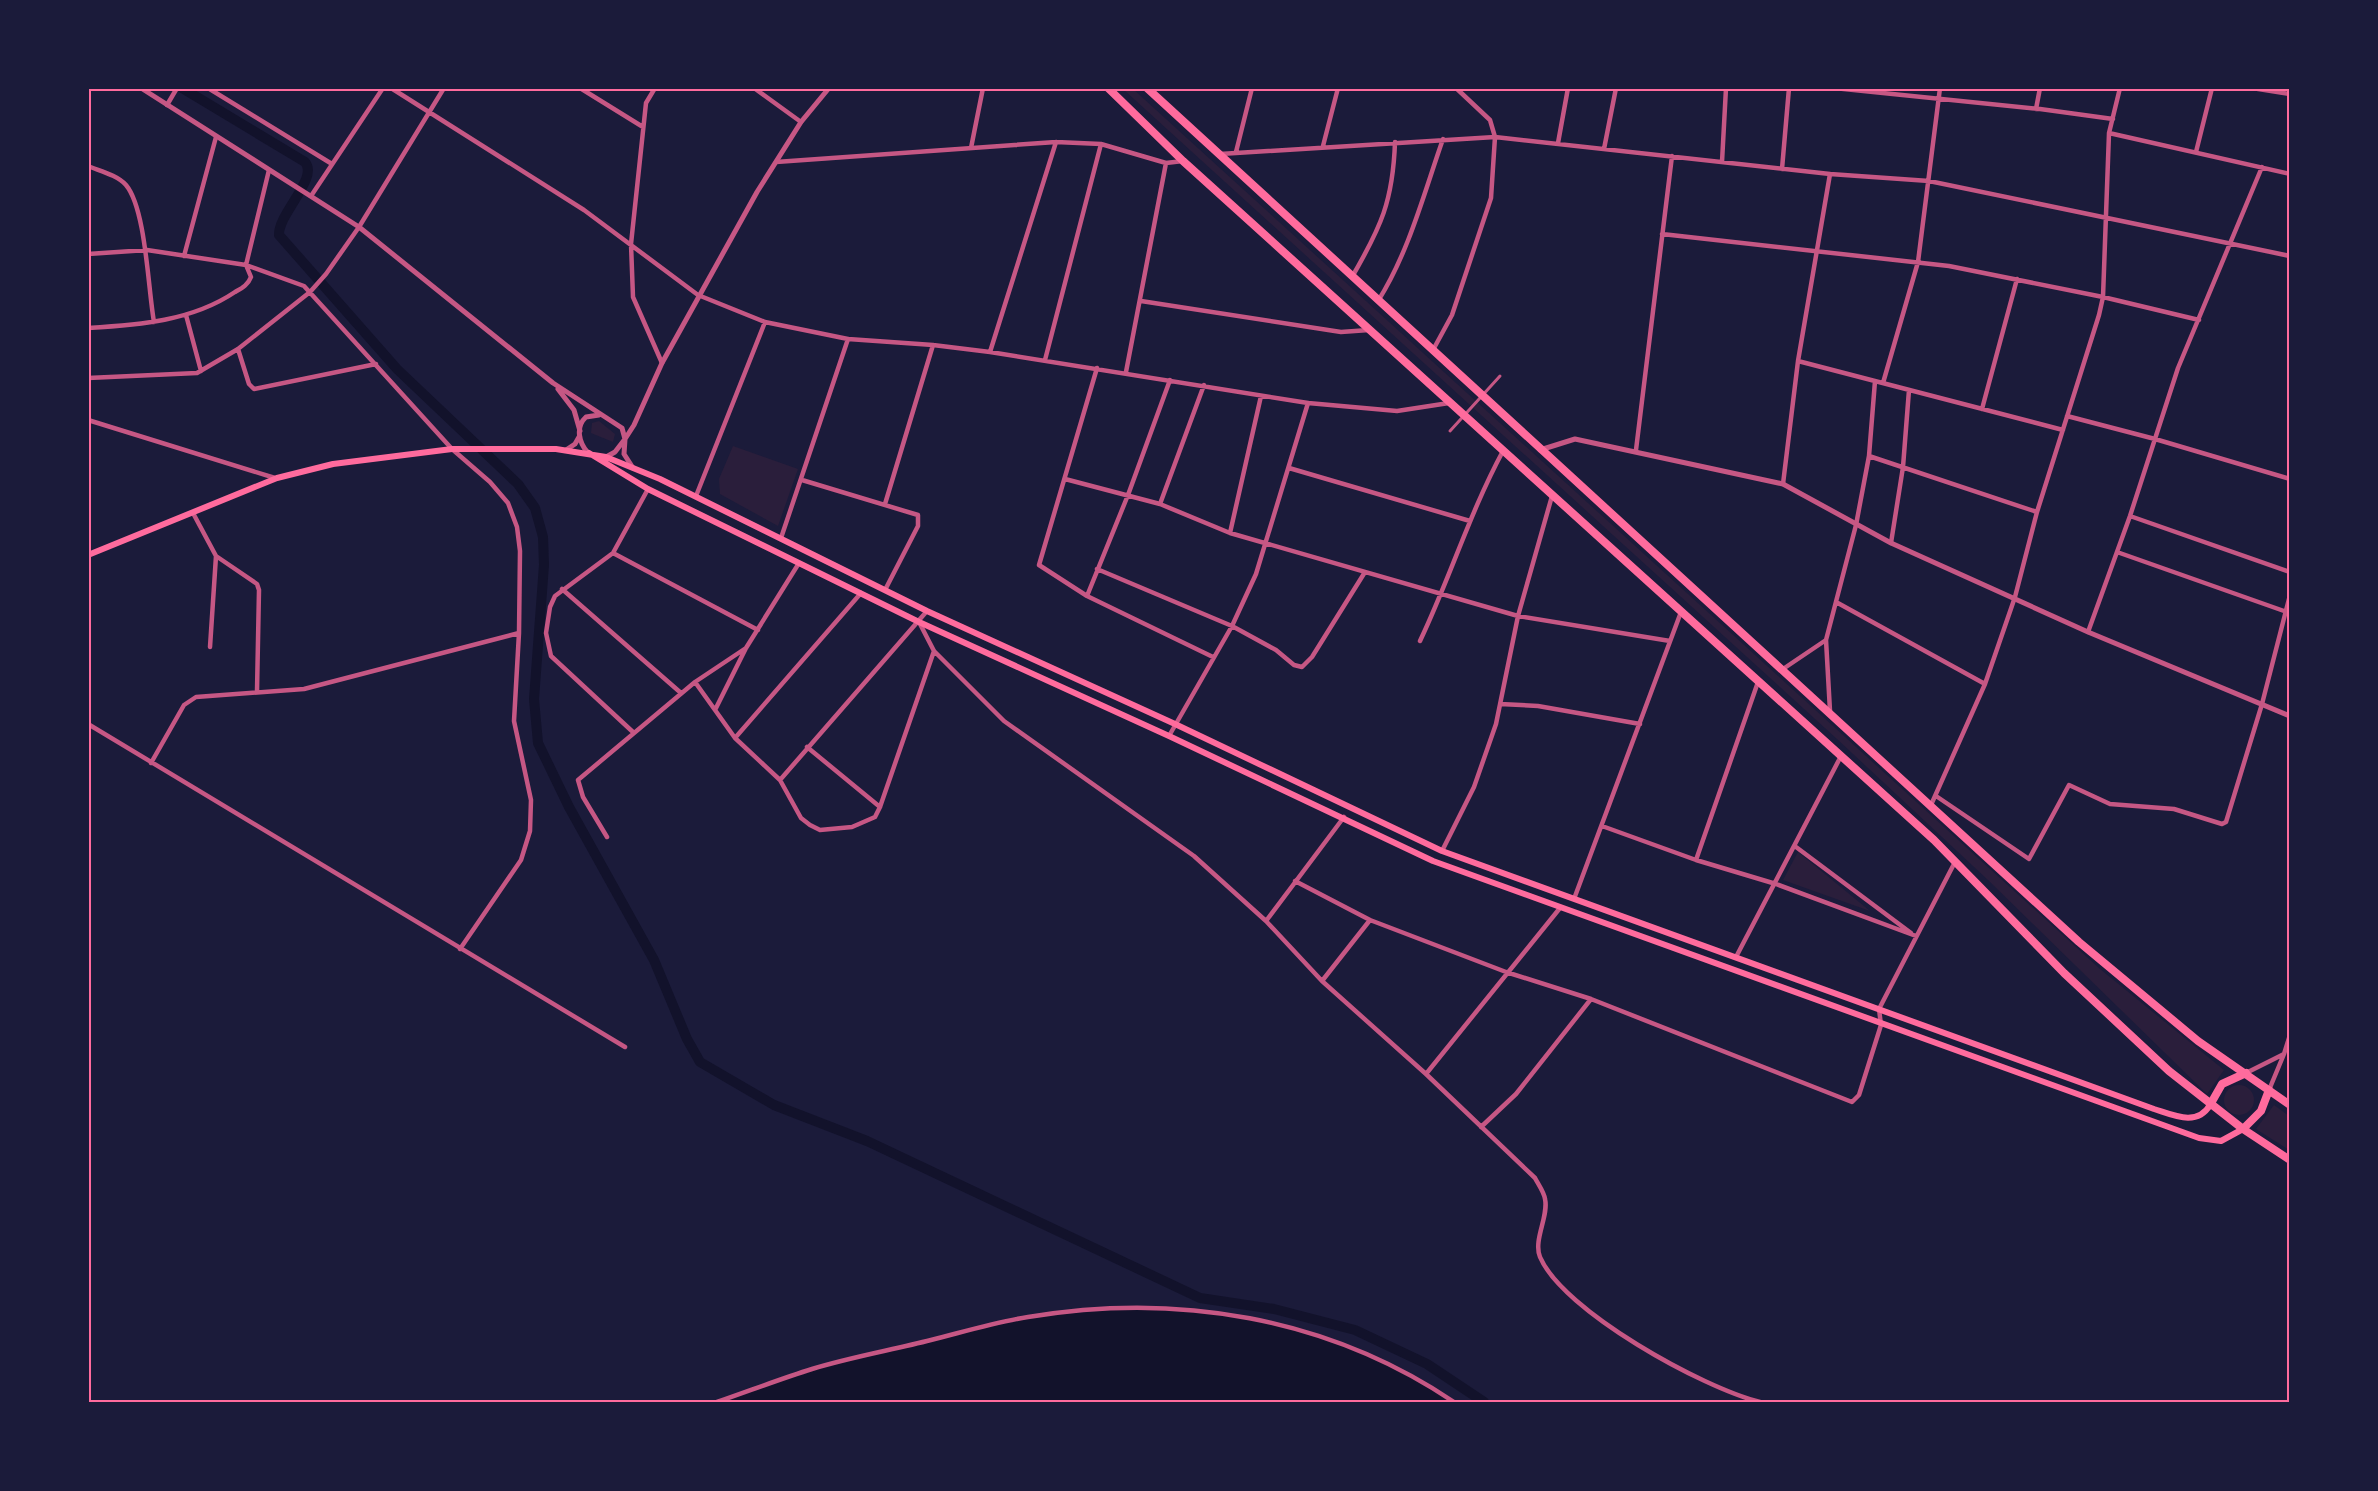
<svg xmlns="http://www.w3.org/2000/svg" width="2378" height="1491" font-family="Ubuntu,sans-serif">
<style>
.green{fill:#2a1e3b}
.water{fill:#12122b}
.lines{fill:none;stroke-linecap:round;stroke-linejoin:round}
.canal{stroke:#12122b;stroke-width:10}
.pedestrian{stroke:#c65784;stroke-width:3}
.minor{stroke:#c65784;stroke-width:4.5}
.tertiary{stroke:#c65784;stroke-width:5}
.secondary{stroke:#ff6b9d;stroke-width:6}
.trunk{stroke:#ff6b9d;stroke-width:8}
.neatline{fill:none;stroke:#ff6b9d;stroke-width:2}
</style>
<rect width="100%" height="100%" fill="#1b1b3a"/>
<path class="green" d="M1123 89H1133L2100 969 2224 1070 2207 1094 1988 880 1837 739Z
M599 421 615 434 613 442 591 433 592 423Z
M733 446 798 469 778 526 720 494 719 479Z
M1798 852 1870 911 1783 880Z
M2224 1100a15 15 0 1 1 30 0a15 15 0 1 1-30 0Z
M2274 1105 2289 1116V1150L2256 1129Z"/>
<path class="water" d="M1159 1306C1232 1311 1301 1328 1370 1355 1399 1366 1427 1387 1454 1402H717L814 1369 1027 1317Z"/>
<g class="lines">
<path class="canal" d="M182 88 305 162C319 178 278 214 279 235L397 369 518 484 535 508 543 537 544 565 534 699 538 743 569 807 654 960 687 1039 700 1062 774 1105 867 1141 1200 1298 1274 1309 1355 1330 1427 1364 1484 1402"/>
<path class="pedestrian" d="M1450 431 1500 376"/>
<path class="minor" d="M208 88 332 164
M391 88 584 210 698 295 765 322 848 339 933 345 990 352 1308 403 1397 411 1449 403
M580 88 643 127
M655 88 646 103 631 244 633 297 662 363
M754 88 801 122
M1834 88 2040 109 2113 119
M2252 88 2290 94
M167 105 177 88
M2036 109 2040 88
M2109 133 2290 174
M1558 143 1568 88
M1323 146 1338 88
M971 148 983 88
M1604 149 1616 88
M1236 152 1252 88
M2196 152 2212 88
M1220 154 1495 137 1830 174 1929 181 2290 256
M776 162 1056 142 1101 144 1166 163 1183 161
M1722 162 1726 88
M88 166C100 171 117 175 126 185 146 209 148 289 154 322
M1782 169 1789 88
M311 196 383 88
M1662 234 1949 266 2103 297 2199 320
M88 254 147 250 246 265 304 286 452 449 490 482 508 503 517 527 520 551 519 633 514 721 531 800 530 831 521 860 460 949
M184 256 216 137
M1352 277C1381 227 1393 201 1395 142
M1141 301 1341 332 1369 330
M1378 301C1409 252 1424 193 1443 139
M186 315 201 371
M88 328C139 325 192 321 235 292 242 288 248 285 251 277L246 265 269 170
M238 349 249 384 254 389 376 364
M1433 350 1452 315 1491 198 1495 137 1490 120 1456 88
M990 352 1056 142
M1045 360 1101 144
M1798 361 2063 430
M1097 368 1039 565 1087 596 1213 657
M1126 372 1166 163
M88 378 197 373 238 349 310 292 326 274 359 227 444 88
M1883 383 1918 262 1940 88
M1982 409 2017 279
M2067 416 2155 439 2290 479
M88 420 275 478
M1636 450 1672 156
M1869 456 2037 512
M1289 468 1470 521
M1065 479 1160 504 1230 533 1518 616 1670 641
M802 480 918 515V526L885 590
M1783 484 1798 361 1830 174
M696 496 765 322
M885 504 933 345
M1160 504 1204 385
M193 513 216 556 257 584 259 590 257 691
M2130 516 2290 572
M1230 533 1261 396
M781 538 848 339
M1891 543 1903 467 1909 390
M2117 552 2284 611
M613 553 758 630
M1097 569 1232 626 1276 650 1294 665 1302 667 1312 657 1365 572
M562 589 681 693
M1087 596 1128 495 1170 380
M1836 602 1985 684
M919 622 934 651 1004 721 1194 856 1266 921 1322 981 1426 1074 1535 1178C1538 1184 1544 1192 1545 1199 1549 1216 1533 1240 1540 1257 1563 1311 1703 1388 1760 1402
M2088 632 2130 516 2178 368 2262 167
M1826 640 1856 525 1869 456 1875 381
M1420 641C1450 578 1470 512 1503 451
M210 647 216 556
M1783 669 1826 640 1830 711
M695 682 735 738 780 780 801 818 810 825 820 830 852 827 875 817 880 807 934 651
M1500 704 1538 706 1640 724
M715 710 746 648 799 563
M88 724 625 1047
M634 733 551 656 546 633 550 607 555 596 613 553 648 489
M1169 736 1232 626 1256 574 1308 403
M735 738 861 593
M807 747 880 807
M151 763 184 705 196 697 304 689 519 633
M780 780 927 611
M1936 796 2029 859 2069 785 2110 804 2174 809 2222 824 2226 822 2262 704 2290 595
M1931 805 1985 684 2015 597 2037 512 2099 315 2103 297 2109 133 2120 88
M1602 826 1696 860 1776 884 1916 936
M607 837 583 797 578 780 695 682 746 648
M1796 847 1911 933
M1442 851 1474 787 1496 724 1518 616 1552 496
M1696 860 1758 682
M1295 881 1370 920 1322 981
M1574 899 1681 612
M1370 920 1506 972 1591 999
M1266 921 1344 817
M1736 957 1840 758
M2284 1054 2290 1035
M2246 1073 2284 1054 2269 1090
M1426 1074 1560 908
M1481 1127 1516 1094 1591 999 1852 1102 1859 1095 1881 1025 1879 1009 1955 862
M717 1402C749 1391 780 1379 812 1369 851 1357 892 1350 931 1340 963 1332 996 1322 1028 1317 1177 1292 1328 1317 1454 1402"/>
<path class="tertiary" d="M141 88 359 227 553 383 622 428 625 439 615 452 606 457
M558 389 574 410 580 431
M566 450 575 444 579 437
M1540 450 1575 439 1783 484 1891 543 2088 632 2290 716
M588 453C579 443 575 427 586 417L599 415
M633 468 624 454 625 439 634 425 662 363 757 192 801 122 829 88"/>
<path class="secondary" d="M589 453 648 489 919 622 1169 736 1433 861 2199 1138 2221 1141 2243 1129
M88 555 277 478 333 464 452 449H556L606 457 660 479 927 611 1175 724 1442 851 2154 1109C2173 1115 2197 1127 2210 1105"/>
<path class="trunk" d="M1108 88 1183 161 1934 840 2064 973 2169 1071 2243 1129 2290 1160
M1147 88 2079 942 2198 1041 2290 1105
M2210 1105 2222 1084 2246 1073
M2243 1129 2261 1111 2269 1090"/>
</g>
<rect width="2378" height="1491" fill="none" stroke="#1b1b3a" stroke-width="180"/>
<rect x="90" y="90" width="2198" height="1311" class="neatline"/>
</svg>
